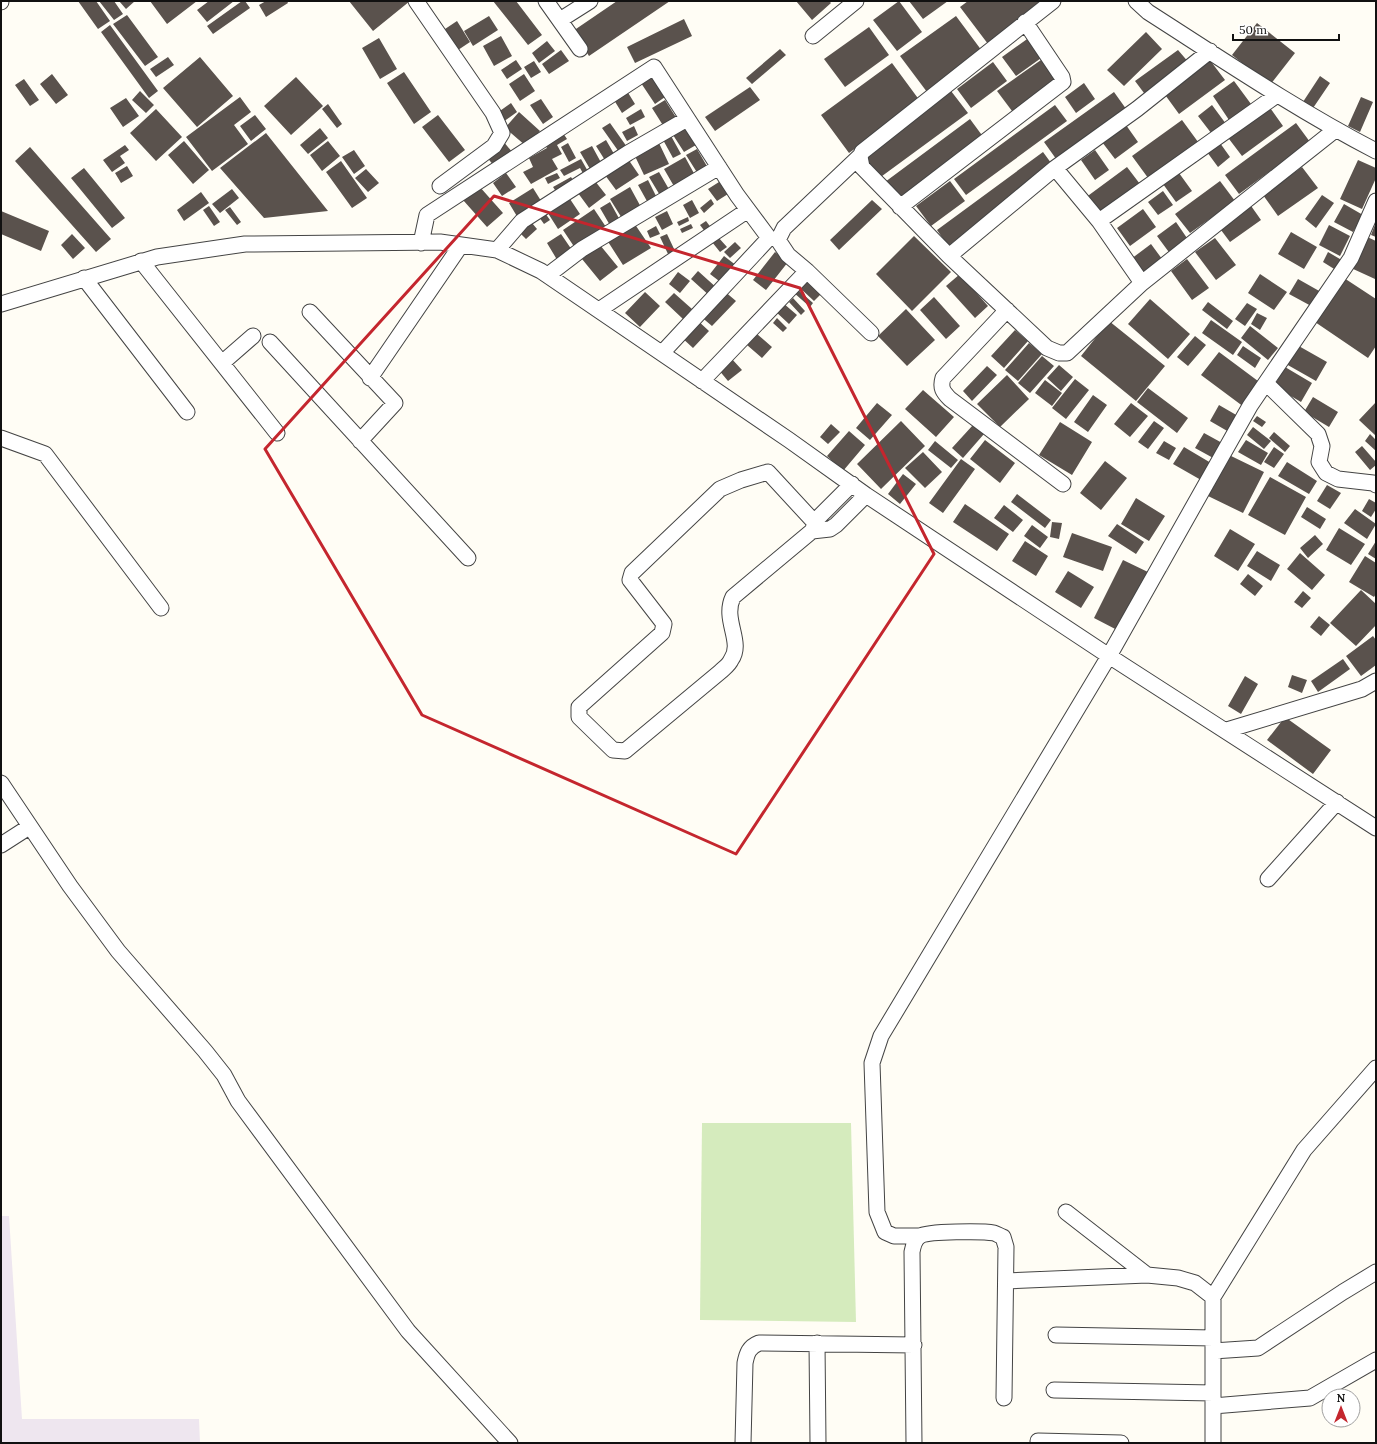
<svg xmlns="http://www.w3.org/2000/svg" width="1377" height="1444" font-family="Lora,serif">
<style>
.industrial{fill:#eee6ef}
.green{fill:#d5ebbd}
.building{fill:#5a524d}
.lines{fill:none;stroke-linecap:round;stroke-linejoin:round}
.minor-casing{stroke:#444;stroke-width:17}
.minor{stroke:#fff;stroke-width:15}
.marked{fill:none;stroke:#c4262e;stroke-width:3;stroke-linejoin:round}
</style>
<rect width="100%" height="100%" fill="#fffdf5"/>
<path class="industrial" d="M1 1216H9L22 1419H199L200 1443H1Z"/>
<path class="green" d="M702 1123H851L856 1322 700 1320Z"/>
<path class="building" d="M78 1H96L110 21 98 29Z
M99 1H114L123 14 114 20Z
M119 1H135L126 9Z
M150 1H197L167 24Z
M209 1H234L207 22 197 10Z
M242 1H245L250 8 213 34 207 26Z
M266 1H287L288 3 266 17 259 5Z
M349 1H410L373 31Z
M493 1H516L542 35 528 45Z
M617 1H670L589 56 573 31Z
M796 1H829L831 3 812 20Z
M899 1 922 32 897 51 873 20Z
M909 1H948L923 19Z
M968 1H1047L988 44 960 7Z
M127 15 158 57 145 66 113 24Z
M489 16 498 30 473 46 464 31Z
M956 16 982 51 927 92 900 56Z
M684 19 692 36 635 63 627 47Z
M457 21 470 42 455 52 442 31Z
M1257 23 1295 53 1270 85 1232 55Z
M110 25 158 91 149 98 101 32Z
M869 27 889 55 845 87 824 59Z
M1146 32 1162 49 1124 86 1107 70Z
M501 36 512 56 494 66 483 46Z
M1030 37 1044 56 1016 76 1002 57Z
M379 38 397 69 380 79 362 48Z
M547 41 555 51 539 63 532 53Z
M780 49 786 55 752 84 746 78Z
M561 50 569 61 549 74 542 64Z
M1178 50 1190 64 1147 97 1135 81Z
M168 57 174 65 156 77 150 69Z
M200 57 233 96 197 127 163 88Z
M1209 59 1225 80 1179 114 1163 92Z
M516 60 522 69 507 79 501 70Z
M1041 60 1058 83 1015 115 997 91Z
M534 61 541 72 531 78 524 67Z
M993 62 1007 81 971 108 957 89Z
M892 63 920 101 849 153 821 115Z
M404 72 431 112 414 124 387 83Z
M52 74 68 95 56 104 40 84Z
M524 74 535 91 520 101 509 84Z
M651 76 665 97 655 104 641 83Z
M1320 76 1330 83 1309 114 1299 108Z
M296 77 323 106 291 135 264 106Z
M24 79 39 100 30 106 15 85Z
M1234 81 1251 104 1229 120 1213 96Z
M1084 83 1095 99 1076 113 1065 97Z
M750 87 760 100 715 131 705 117Z
M140 91 154 105 146 113 132 100Z
M627 91 635 104 622 113 614 100Z
M951 91 968 113 878 179 861 156Z
M1114 92 1129 113 1059 163 1044 142Z
M240 97 251 112 234 125 248 144 212 171 186 137Z
M1361 97 1373 102 1360 132 1348 126Z
M126 98 139 116 123 127 110 108Z
M541 99 553 117 543 124 530 105Z
M665 100 677 119 664 127 652 108Z
M511 103 517 112 503 122 497 113Z
M328 104 342 124 337 128 322 109Z
M1055 105 1067 121 966 195 954 179Z
M1212 105 1229 128 1215 138 1198 116Z
M1268 105 1283 126 1242 156 1226 135Z
M156 109 182 137 156 161 130 133Z
M641 109 645 117 630 125 626 118Z
M519 112 540 131 526 146 505 128Z
M255 115 266 129 251 141 240 126Z
M438 115 465 150 449 162 422 127Z
M970 119 984 138 898 200 885 182Z
M1182 120 1201 146 1151 182 1132 156Z
M610 123 627 147 619 152 602 128Z
M1296 123 1310 142 1239 194 1225 175Z
M1126 125 1138 142 1115 159 1102 142Z
M634 126 638 135 627 141 622 132Z
M320 128 328 138 308 154 300 145Z
M685 128 696 145 684 152 673 135Z
M561 130 567 139 557 145 562 154 552 159 558 169 531 184 523 172 533 167 529 158 547 148 542 141Z
M266 133 328 211 264 218 220 168Z
M670 134 681 154 673 158 662 138Z
M606 140 617 159 608 165 596 146Z
M184 141 209 170 193 184 168 155Z
M328 141 340 156 322 171 310 155Z
M503 141 513 153 495 167 485 155Z
M658 141 669 164 644 175 633 152Z
M568 143 576 158 569 162 561 147Z
M1220 143 1230 157 1218 167 1207 152Z
M125 145 129 150 120 156 125 163 112 172 103 160Z
M592 146 604 168 593 174 580 152Z
M30 147 111 239 96 252 15 161Z
M697 149 708 168 698 174 686 155Z
M354 150 365 166 354 174 342 157Z
M1095 150 1109 170 1095 180 1081 160Z
M1043 152 1054 167 948 246 937 230Z
M685 157 696 177 675 188 664 169Z
M581 159 590 175 585 177 580 168 564 176 560 170Z
M628 159 639 175 616 190 605 175Z
M1358 160 1376 168V178L1362 209 1340 199Z
M341 161 367 198 352 208 326 172Z
M127 166 133 176 121 183 115 173Z
M1127 167 1143 188 1100 219 1085 198Z
M1302 167 1318 188 1278 216 1263 195Z
M84 168 125 218 112 228 71 178Z
M366 169 379 183 368 192 355 178Z
M659 172 670 191 661 197 649 177Z
M506 173 516 187 502 196 493 183Z
M557 173 560 178 548 184 545 178Z
M1179 173 1192 191 1176 202 1163 184Z
M571 177 575 183 557 193 553 187Z
M648 180 657 198 648 203 638 185Z
M595 181 606 195 589 208 578 193Z
M950 181 965 201 931 226 916 206Z
M1220 181 1235 201 1190 233 1175 214Z
M719 182 728 194 717 201 708 189Z
M479 186 503 213 487 227 463 200Z
M630 187 642 209 623 220 610 199Z
M533 188 543 204 518 218 509 203Z
M232 189 239 198 220 213 212 204Z
M1163 191 1173 205 1158 215 1148 202Z
M201 192 209 203 184 221 177 210Z
M1322 195 1334 203 1316 228 1305 219Z
M568 196 580 214 558 229 546 210Z
M711 199 714 204 704 213 700 208Z
M692 200 699 213 690 218 683 205Z
M872 200 882 209 839 250 830 240Z
M610 202 621 222 611 227 600 208Z
M1249 203 1261 220 1230 242 1218 226Z
M1344 204 1363 215 1353 232 1334 222Z
M209 206 220 222 214 226 203 210Z
M230 207 241 222 237 225 225 210Z
M594 209 606 227 575 248 563 230Z
M1143 209 1156 227 1130 246 1117 228Z
M1 211 49 231 41 251 1 234Z
M667 211 673 224 662 230 655 217Z
M545 213 550 220 544 224 539 217Z
M688 217 689 221 679 226 677 222Z
M632 220 651 248 623 265 605 237Z
M706 221 712 229 706 233 700 225Z
M1176 222 1189 241 1171 255 1157 236Z
M1376 222V237L1371 235Z
M532 223 537 229 526 239 520 233Z
M691 224 693 228 682 233 680 229Z
M1329 225 1350 236 1340 256 1319 245Z
M656 226 660 234 650 238 647 231Z
M1291 232 1317 247 1304 269 1278 254Z
M72 234 85 248 73 259 61 245Z
M561 234 574 253 559 263 547 243Z
M667 234 675 251 668 254 660 237Z
M914 236 951 272 912 311 876 274Z
M1365 236 1376 241 1375 279 1351 268Z
M718 237 727 247 720 252 712 242Z
M1215 238 1236 265 1216 280 1195 252Z
M735 242 741 248 730 258 724 252Z
M1151 244 1165 263 1144 278 1131 259Z
M600 245 618 267 600 281 582 259Z
M775 252 788 262 766 290 753 280Z
M1328 252 1345 262 1339 272 1323 262Z
M724 256 737 266 723 284 710 274Z
M1187 259 1209 288 1192 300 1171 271Z
M698 271 718 289 711 297 691 279Z
M678 272 690 281 680 293 669 284Z
M960 274 988 306 975 318 946 286Z
M1260 274 1287 292 1274 310 1248 293Z
M1344 278 1376 299V346L1368 358 1315 322Z
M806 279 822 293 814 301 799 287Z
M1298 279 1321 292 1313 307 1289 294Z
M796 288 813 303 810 307 793 292Z
M723 290 736 301 712 326 699 315Z
M645 292 660 306 640 327 625 313Z
M674 293 692 309 683 319 665 302Z
M934 297 960 326 946 339 920 310Z
M793 298 805 311 801 315 789 302Z
M1150 299 1190 334 1168 359 1128 324Z
M1208 302 1233 321 1227 329 1202 310Z
M783 303 797 315 789 324 775 311Z
M1247 303 1257 309 1245 326 1235 319Z
M906 309 935 340 907 366 878 336Z
M1257 313 1267 318 1260 330 1251 324Z
M777 318 787 328 783 332 773 323Z
M696 319 709 331 693 348 680 336Z
M1211 320 1242 342 1233 355 1202 333Z
M1109 321 1165 366 1136 401 1081 356Z
M1250 326 1278 348 1268 360 1241 338Z
M1015 330 1028 341 1004 368 991 356Z
M757 334 772 347 762 358 747 345Z
M1195 336 1206 345 1188 366 1177 357Z
M1029 343 1042 354 1018 381 1005 370Z
M1297 345 1327 362 1316 381 1286 364Z
M1243 346 1261 358 1255 368 1237 355Z
M1219 352 1262 384 1244 407 1201 375Z
M1042 356 1054 366 1030 393 1018 383Z
M731 358 742 370 728 381 718 369Z
M1059 365 1073 377 1061 391 1047 378Z
M987 366 997 375 972 401 963 391Z
M1285 367 1312 383 1301 402 1274 386Z
M1007 375 1029 399 1000 427 977 404Z
M1075 379 1089 390 1066 419 1052 408Z
M1045 380 1062 393 1052 406 1035 393Z
M1148 388 1188 418 1177 433 1137 402Z
M923 390 954 417 936 437 905 409Z
M1093 395 1107 405 1088 432 1074 422Z
M1313 397 1338 412 1329 427 1304 412Z
M1376 402V436L1359 420Z
M877 403 892 415 870 440 856 428Z
M1131 403 1148 416 1130 437 1114 424Z
M1219 405 1238 416 1229 432 1210 421Z
M1257 416 1266 422 1262 427 1253 421Z
M901 421 925 446 881 489 857 464Z
M1154 421 1164 428 1148 449 1138 442Z
M1060 422 1092 442 1072 475 1039 455Z
M831 424 840 432 828 444 820 437Z
M973 425 984 434 963 458 952 448Z
M1253 427 1271 441 1264 449 1247 435Z
M849 431 865 445 843 471 827 456Z
M1274 432 1290 446 1285 452 1269 438Z
M1204 433 1224 444 1215 459 1195 448Z
M1370 434 1376 440V451L1365 441Z
M985 440 1015 463 1000 483 970 459Z
M1246 440 1268 453 1261 465 1238 452Z
M935 441 958 460 951 468 928 450Z
M1164 441 1176 448 1169 460 1156 453Z
M1362 446 1376 462V465L1370 470 1355 452Z
M1184 447 1211 463 1201 480 1173 464Z
M1274 447 1284 454 1274 468 1264 462Z
M923 452 942 472 925 488 905 468Z
M1229 455 1264 472 1243 513 1208 496Z
M961 459 975 469 943 513 929 503Z
M1105 461 1127 478 1101 510 1080 493Z
M1287 462 1317 481 1309 494 1278 476Z
M903 474 916 484 900 504 888 494Z
M1270 477 1306 497 1285 535 1248 515Z
M1327 485 1341 493 1330 509 1317 501Z
M1017 494 1051 520 1045 528 1011 502Z
M1136 498 1165 516 1149 541 1121 524Z
M1369 499 1376 503V509L1371 517 1362 511Z
M965 504 1009 534 997 551 953 522Z
M1004 505 1023 520 1013 532 994 518Z
M1307 507 1326 519 1320 529 1301 517Z
M1355 509 1376 524 1367 539 1344 523Z
M1052 522 1062 523 1059 539 1050 537Z
M1117 524 1144 542 1136 554 1108 536Z
M1032 525 1048 537 1040 548 1024 536Z
M1339 528 1365 544 1351 565 1326 550Z
M1230 529 1255 544 1238 571 1214 556Z
M1072 533 1112 547 1103 571 1063 557Z
M1315 535 1323 544 1308 558 1300 548Z
M1025 541 1048 556 1036 576 1012 561Z
M1376 541V559L1368 554Z
M1257 551 1280 565 1271 581 1247 566Z
M1300 553 1325 575 1312 590 1287 569Z
M1365 556 1376 563V594L1374 597 1349 582Z
M1123 560 1150 573 1121 632 1094 618Z
M1068 571 1094 587 1081 608 1055 592Z
M1248 574 1263 586 1255 596 1240 584Z
M1361 590 1376 604V625L1356 646 1330 623Z
M1303 591 1311 598 1302 608 1294 602Z
M1319 616 1330 625 1321 636 1310 627Z
M1373 636 1376 640V665L1361 676 1346 656Z
M1343 659 1350 669 1318 692 1311 681Z
M1292 675 1307 680 1302 693 1288 687Z
M1245 676 1258 684 1241 714 1228 706Z
M1285 717 1331 750 1313 774 1267 740Z"/>
<g class="lines">
<defs>
<path id="minor" d="M416 1 493 113 502 133 494 146 440 186
M546 1 580 49
M1136 1 1148 12C1223 60 1297 110 1376 151
M1 2V1
M560 20 590 1
M813 36 856 1
M1210 51 1137 109 1055 168 949 256 1047 348 1059 353H1067L1142 283 1335 130
M860 156 784 228 778 240 788 255 807 271 871 333
M1055 168 1099 221 1142 283
M900 207 1063 82 1062 77 1025 22
M1099 221 1277 95
M421 243 427 215 654 67 737 195 769 238 662 353
M497 250 522 221 628 153 687 119
M949 256 862 167 860 157 862 152 1053 1
M141 261 277 433
M548 275 582 249 719 167
M84 278 187 412
M1 304 157 257 245 244 440 242 497 250 541 271 789 440 866 495 1109 656 1376 828
M599 310 748 210
M1007 310 943 378C940 388 943 392 950 399L1063 484
M310 312 395 403 360 441
M270 342 468 558
M222 363 253 336
M370 378 461 245
M702 381 807 271
M1266 383 1318 434 1322 446 1319 462 1326 473 1338 479 1373 483 1376 485
M1 438 45 454 161 608
M816 524 768 472 741 480 720 489 632 573 630 580 664 624 662 633 579 707V717L613 750 625 751 720 672C724 668 729 665 731 660 744 642 722 620 733 597L812 531 818 518 852 484
M812 531 830 529 836 525 866 495
M1227 730 1362 689 1376 681
M1 783 70 886 118 951 205 1051 224 1075 238 1101 408 1331 510 1443
M1 845 29 827
M1268 879 1337 802
M1066 1212 1147 1275
M919 1236H894L885 1232 877 1212 872 1063 881 1036 1109 656 1250 406 1351 258 1376 201
M1006 1281 1147 1275 1178 1278 1195 1283 1213 1297
M1056 1335 1213 1338
M817 1343 818 1443
M1213 1351 1258 1348 1343 1292 1376 1272
M1054 1390 1213 1393
M1213 1406 1310 1398 1376 1360
M1038 1441 1121 1443
M743 1443 745 1363C747 1353 749 1347 759 1343L914 1345
M914 1443 912 1252C913 1246 915 1239 920 1236 928 1231 984 1231 994 1233 997 1234 1000 1236 1003 1237L1006 1247 1004 1398
M1213 1443V1297L1304 1150 1376 1068"/>
</defs>
<use href="#minor" class="minor-casing"/>
<use href="#minor" class="minor"/>
</g>
<path class="marked" d="M494 196 800 288 934 554 736 854 422 715 265 449Z"/>
<rect width="1377" height="1444" fill="none" stroke="#111111" stroke-width="4"/>
<g transform="translate(1341 1408)"><circle r="19" fill="#ffffff" stroke="#a0a0a0"/>
<path d="M0-3L7 15L0 10L-7 15Z" fill="#c4262e"/>
<text y="-6" font-size="11" font-weight="bold" text-anchor="middle" fill="#111111">N</text>
</g>
<path d="M1233 34v6h106v-6" fill="none" stroke="#111111" stroke-width="2"/>
<text x="1239" y="34" font-size="12" fill="#111111" stroke="#ffffff" stroke-width="3" paint-order="stroke">50 m</text>
</svg>
